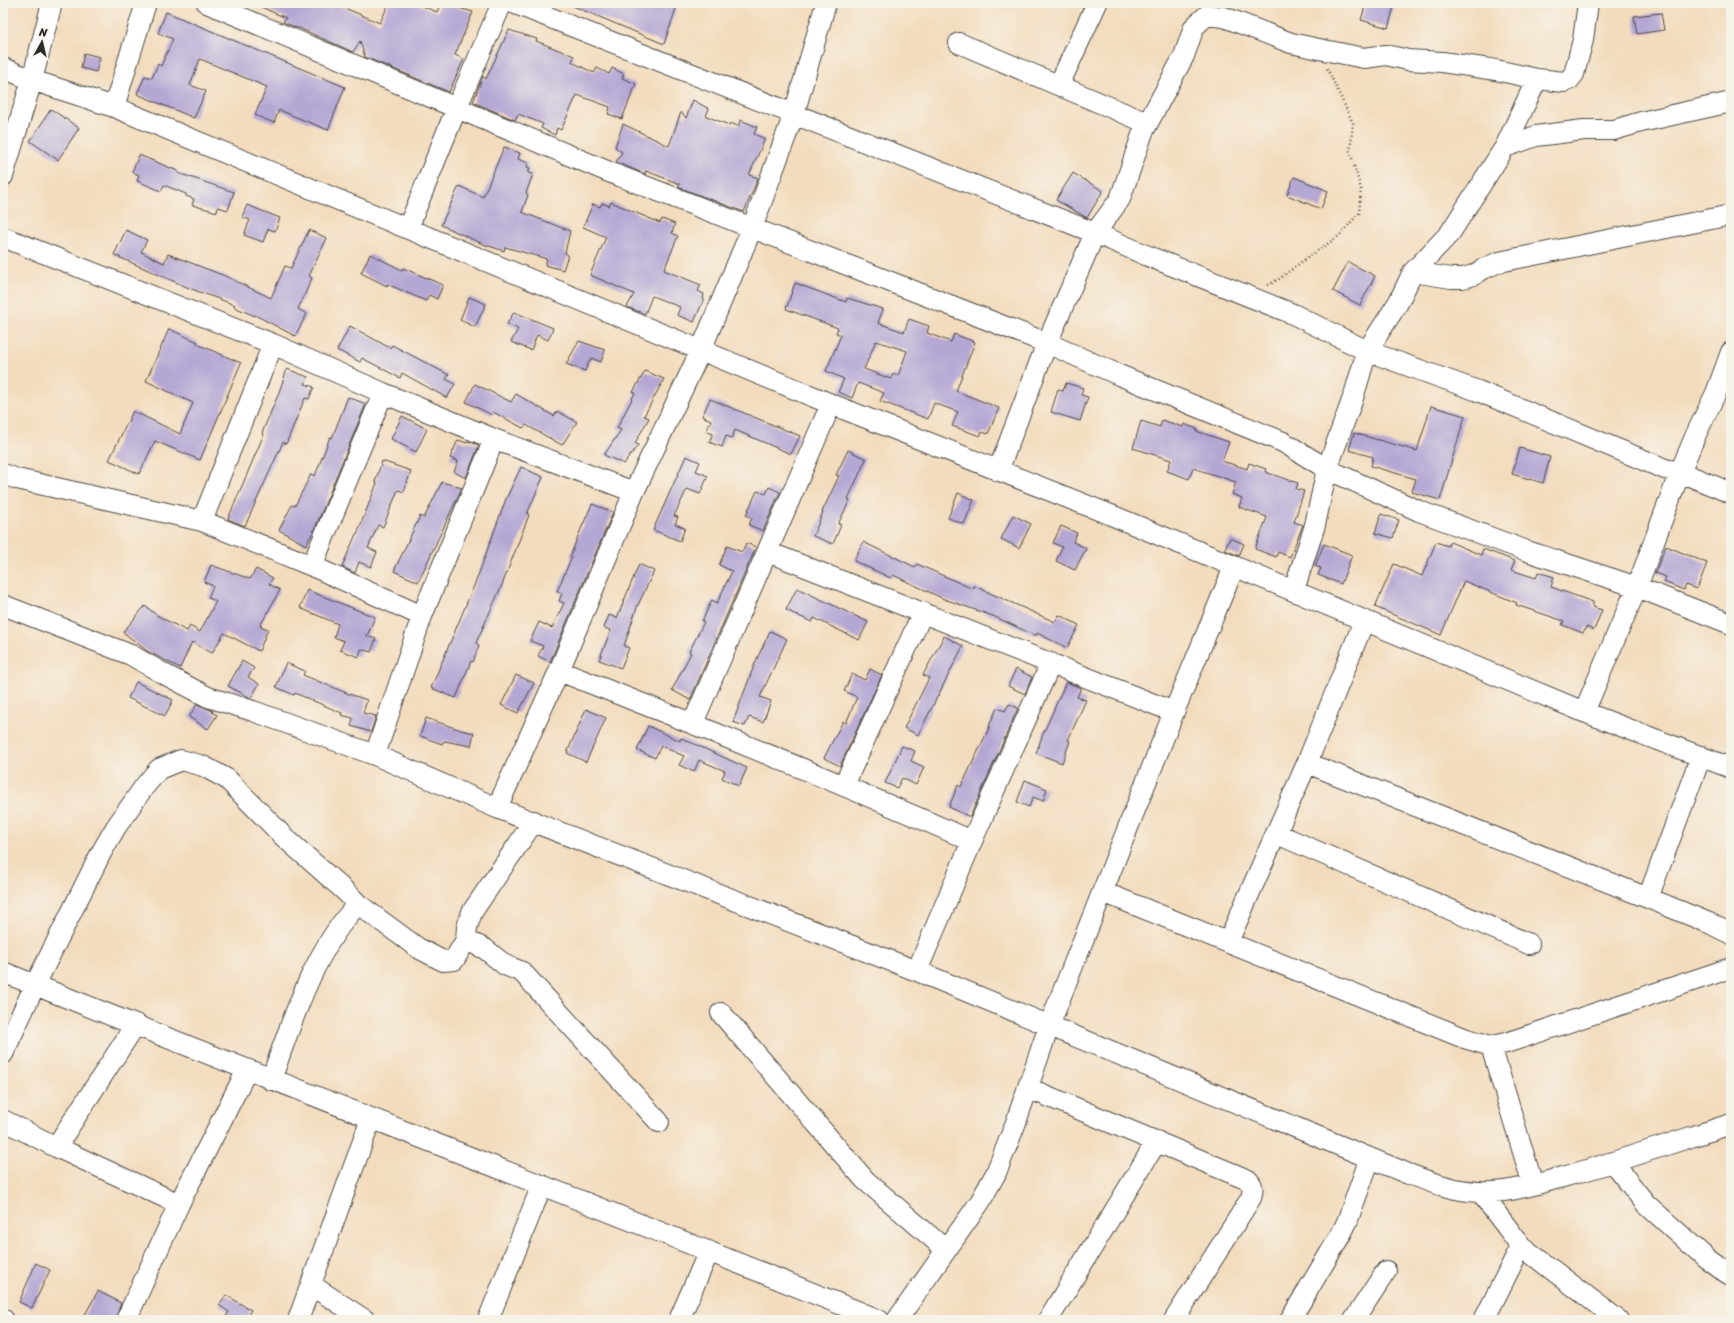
<svg xmlns="http://www.w3.org/2000/svg" width="1734" height="1323" font-family="Sriracha,sans-serif">
<style>
.building{fill:#b5a7d4;fill-rule:evenodd}
.lines{fill:none;stroke-linecap:round;stroke-linejoin:round}
.street-casing{stroke:#494641;stroke-width:22}
.path{stroke:#494641;stroke-width:2.5;stroke-dasharray:1 3;stroke-linecap:butt}
.street{stroke:#fff;stroke-width:20}
</style>
<rect width="100%" height="100%" fill="#f7f3e8"/>
<filter id="ink" filterUnits="userSpaceOnUse"><feTurbulence type="fractalNoise" baseFrequency=".025" numOctaves="2"/><feDisplacementMap in="SourceGraphic" scale="8" xChannelSelector="R" yChannelSelector="G"/><feConvolveMatrix kernelMatrix="1 2 1 2 8 2 1 2 1" color-interpolation-filters="sRGB"/></filter>
<filter id="wash" filterUnits="userSpaceOnUse"><feTurbulence type="fractalNoise" baseFrequency=".012" numOctaves="4" result="noise"/><feDisplacementMap in="SourceGraphic" scale="16" xChannelSelector="R" yChannelSelector="G"/><feGaussianBlur stdDeviation="0.9" result="paint"/><feColorMatrix in="noise" values="0 0 0 0 0 0 0 0 0 0 0 0 0 0 0 0 0 1.4 0 .05"/><feComposite in="paint" operator="in"/></filter>
<g filter="url(#wash)">
<rect width="100%" height="100%" fill="#f3dcbd"/>
<g id="blocks">
<path class="building" d="M252 3H333L380 23 389 3H415L437 12 441 3 473 12 455 55 464 59 449 92 365 57 360 41 353 52 299 28H297L283 22 286 18Z
M566 3H678L664 44Z
M1366 3H1395L1388 28 1361 20Z
M166 12 345 87 328 130 279 110 274 123 255 115 267 87 200 59 190 85 206 91 194 118 137 94 145 76 152 78 158 64 161 66 173 39 158 33Z
M1661 13 1664 30 1637 34 1634 16Z
M509 30 537 39 536 41 574 56 572 62 594 73 597 68 609 74 612 68 624 74 622 78 636 84 622 119 608 114 610 107 577 95 561 130 557 128 555 135 541 128 543 124 518 114 515 120 473 102 483 76 486 79Z
M84 53 100 57 96 72 81 68Z
M693 100 709 109 706 116 729 125 730 123 738 126 741 120 757 127 754 134 765 139 749 175 758 178 744 212 678 187 680 184 646 171 645 174 616 162 622 152 615 147 623 124 669 146 681 112 686 118Z
M51 109 79 128 58 160 30 141Z
M504 147 520 153 518 159 528 163 527 167 530 168 528 173 533 174 526 193 528 195 522 212 570 231 565 253 568 255 563 270 545 265 547 259 505 247 504 251 483 244 441 225 459 186 483 197Z
M139 155 178 171V173L234 192 228 210 218 207 217 212 192 205 194 199 186 196V194L164 185 161 191 137 181 139 175 132 172Z
M1073 173 1103 191 1087 218 1056 200Z
M1294 177 1328 191 1321 209 1287 195Z
M611 202 660 223 662 219 675 224 672 233 678 236 664 270 701 285 698 291 704 294 703 298 704 299 694 322 677 315 680 307 652 296 645 314 627 307 634 294 590 275 606 237 583 227 593 204 600 207 602 203 609 206Z
M247 205 280 218 275 231 268 229 263 242 244 235 250 220 242 217Z
M126 230 147 240 141 252 164 263 168 254 225 276 271 298 285 266 291 268 309 230 327 238 309 276 312 278 298 309 307 314 295 336 255 315V316L234 307 235 305 189 288 114 255Z
M370 254 402 270 403 268 443 285 437 299 429 295 426 301 387 284V286L361 273Z
M1348 262 1375 276 1360 305 1333 291Z
M795 283 846 302 847 298 883 309 878 323 904 332 909 319 929 326 927 333 951 342 954 334 975 342 956 391 999 408 988 434 982 432 980 436 952 426 958 412 934 403 928 419 880 401 884 393 858 383 852 398 838 392 844 379 826 371 841 335 836 333 838 328 786 309ZM876 341 907 351 898 376 893 374 891 379 864 369Z
M469 297 486 304 475 327 460 320Z
M514 312 553 328 548 340 537 335 531 350 511 342 518 329 507 324Z
M350 326 390 348 392 345 449 375 446 379 455 384 447 398 402 373 400 378 362 358 360 362 337 350Z
M169 329 198 342 197 344 241 363 200 460 155 441 139 474 109 460 133 411 180 434 193 403 146 381Z
M579 341 605 350 601 362 591 358 585 371 566 364Z
M287 369 308 377 305 384 314 387 309 399 305 398 286 444 283 442 245 526 228 519 264 434 262 433 278 395Z
M645 371 664 379 644 416 649 418 635 443 638 445 624 464 604 455 621 430 617 428 635 393 633 392Z
M1066 383 1083 388 1081 395 1088 397 1080 421 1051 412 1058 389 1063 391Z
M475 384 511 402 516 394 554 416 557 411 577 422 562 445 526 425 523 428 493 412 492 415 466 402Z
M348 397 366 404 316 526 306 545 279 530 292 505 295 506 311 474 315 476 330 437 332 438Z
M710 399 800 436 791 454 735 430 732 438 726 436 722 447 709 442 713 434 706 431 711 420 702 416Z
M1431 406 1465 416 1440 500 1412 492 1416 479 1371 466 1373 457 1349 450 1354 433 1417 451Z
M402 416 427 429 416 452 391 439Z
M1162 420 1183 427 1184 424 1197 429 1196 431 1229 442 1222 461 1247 469 1249 463 1266 469 1265 472 1298 483 1296 489 1304 491 1294 522 1303 525 1290 557 1278 552 1276 557 1255 549 1267 517 1239 507 1242 498 1232 494 1236 482 1193 468 1189 479 1167 471 1171 460 1133 448 1141 421 1160 427Z
M458 440 467 443 468 441 479 445 466 478 454 472 458 461 450 458Z
M1520 448 1550 457 1543 483 1512 474Z
M848 450 866 459 848 499 850 500 838 524 841 525 833 544 813 536 823 512H822L839 476 836 475Z
M686 456 700 462 696 471 708 476 700 494 687 489 674 516 678 517 675 524 685 528 680 541 653 530Z
M382 461 411 471 404 492 398 490 383 527 378 525 368 548 377 552 371 567 359 562 355 573 342 567 356 534H357L377 483 375 482Z
M521 467 543 477 527 514 529 515 502 585 476 643 479 645 473 662 471 661 456 698 431 688 476 581 506 499Z
M442 482 462 488 418 582 394 571 420 516 424 518Z
M769 487 780 492 763 531 749 525 752 518 746 515 757 491 766 494Z
M958 493 974 500 964 524 948 518Z
M592 504 613 512 550 662 538 656 543 646 530 641 539 622 552 628 564 603 559 601 562 593 557 591 572 557H570L578 536Z
M1381 514 1399 520 1393 538 1375 533Z
M1013 515 1031 524 1019 548 1001 539Z
M1061 526 1077 533 1073 542 1086 548 1075 570 1056 561 1062 547 1053 543Z
M1230 538 1244 544 1239 556 1225 550Z
M863 542 915 567 917 564 973 589 974 586 1055 622 1059 615 1079 625 1067 648 1037 633 1036 636 993 616 944 599 893 575 891 578 854 561Z
M1436 542 1448 546 1450 542 1481 555 1483 549 1515 561 1511 570 1536 578 1538 572 1554 577 1551 587 1593 602V607L1602 610 1594 630 1586 627 1583 633 1562 625 1564 621 1516 605 1517 603 1464 581 1441 635 1375 607 1394 564 1422 576Z
M746 543 756 547 690 700 672 690 691 653 689 652 704 622 702 621 712 600 717 603 732 571 719 565 727 546 742 552Z
M1324 544 1352 555 1341 584 1318 575 1321 568 1315 566Z
M1666 546 1707 563 1697 589 1686 585 1684 590 1664 582 1666 577 1655 573Z
M639 564 654 571 637 607 624 646 629 648 621 668 599 660 611 630 604 628 609 615 617 618Z
M211 565 250 579 256 569 273 578 269 584 280 590 260 626 268 629 259 651 224 633 212 653 192 642 180 668 147 651 123 632 145 606 158 616 187 631 190 626 200 632 216 601 208 598 213 586 204 582Z
M797 588 868 622 859 640 814 618 812 622 786 610Z
M307 590 375 617 367 636 376 639 371 652 361 649 359 657 340 650 344 641 334 637 338 624 300 608Z
M770 631 787 639 760 697 771 701 763 722 749 717 745 726 733 722 755 663Z
M944 636 963 646 918 735 904 728 929 678 923 675Z
M242 661 254 668 248 677 259 684 251 698 228 686Z
M286 663 305 671 303 675 349 694 367 700 363 713 376 716 371 732 351 726 353 718 341 715 342 713 295 693 294 695 276 687Z
M870 669 882 675 840 766 824 758 843 721 846 723 857 697 844 691 852 674 865 680Z
M1016 669 1032 677 1025 694 1008 686Z
M516 675 534 683 518 713 501 705Z
M136 682 173 700 165 716 128 698Z
M1066 682 1081 688 1077 697 1086 700 1068 740 1070 741 1062 763 1036 753 1043 734Z
M197 704 213 711 212 712 217 715 208 729 189 717Z
M1009 704 1018 708 970 817 949 807 958 785 961 787 990 726H989L997 708 1005 711Z
M586 709 606 718 586 762 567 753Z
M426 718 461 730 474 733 471 746 444 741 442 744 420 736Z
M648 726 680 741 681 738 747 768 739 786 722 778 725 771 699 760 694 772 679 765 684 756 661 746 655 758 637 750Z
M902 746 915 751 911 761 924 767 916 785 902 778 897 788 885 783Z
M1025 780 1047 789 1043 801 1033 797 1029 807 1017 802Z
M36 1263 50 1270 32 1308 19 1302Z
M98 1291 121 1303 115 1320H82Z
M226 1295 251 1310 245 1320H224L229 1312 219 1305Z"/>
</g>
</g>
<g filter="url(#ink)">
<use href="#blocks" fill-opacity="0" stroke="#494641" stroke-width="1"/>
<g class="lines">
<defs>
<path id="street" d="M207 3 609 172 1047 343 1119 375 1283 442 1327 469 1419 511 1527 551 1637 587 1731 624
M513 3 1095 233 1148 256 1293 314 1367 351 1478 391 1665 469 1680 472 1731 493
M826 3 794 114 752 228 701 350 634 492 559 671 497 808 917 971 1406 1173C1430 1182 1453 1191 1479 1192 1507 1194 1536 1184 1563 1177 1619 1161 1675 1142 1731 1124
M959 43 1147 123
M3 68 32 80 114 107 831 404 1111 515 1584 712 1731 768
M1059 85 1097 3
M114 107 146 3
M1505 147 1537 79
M3 176 32 80 52 3
M408 228 457 107 502 3
M3 237 273 344 383 393 494 439 634 492
M1413 272 1451 278H1463L1474 275 1483 269 1499 262 1731 215
M273 344 202 521 312 566 422 616
M998 471 1047 343 1095 233 1120 199 1143 132 1184 56 1194 27 1207 15 1224 17 1291 43 1319 49 1364 58 1386 55 1408 60 1442 62 1496 70 1537 79 1564 82 1569 80 1574 74 1583 40 1588 3
M3 474 17 479 202 521
M768 552 1174 712
M312 566 383 393
M1294 590 1315 525 1327 469 1354 395 1367 351 1398 303 1413 272 1450 233 1505 147 1536 136 1584 130H1614L1641 122 1731 102
M3 605 131 655 164 674 208 697 253 711 375 755 497 808
M559 671C698 725 835 781 972 841
M1584 712 1637 587 1680 472 1697 432 1716 393 1731 352
M693 723 831 404
M375 755 422 616 494 439
M1307 763 1648 898 1709 923 1731 934
M844 785 923 612
M1275 833 1529 944
M1103 892 1464 1038 1491 1046 1533 1185
M1648 898 1701 756
M358 904 418 948 443 961 454 960 466 940 467 927 472 912 534 821
M466 940 485 949 505 965 522 972 659 1122
M1228 942 1307 763 1364 621
M917 971 972 841 1051 663
M3 972C294 1090 588 1201 879 1320
M721 1013 865 1180 945 1249
M1491 1046 1506 1043 1731 968
M3 1054 35 985 101 853 116 827 144 787 159 769 181 760 203 766 227 779 284 837 345 891 358 904C314 950 292 1021 271 1080
M1028 1088 1248 1180C1254 1186 1253 1190 1251 1198L1174 1320
M3 1120 56 1147 179 1204
M56 1147 136 1024
M1613 1163 1646 1204 1706 1258 1731 1276
M1481 1193 1521 1246 1618 1320
M311 1285 365 1320
M3 1319 4 1320
M126 1320 179 1204 247 1070
M298 1320 371 1119
M488 1320 542 1185
M679 1320 709 1251
M897 1320 980 1202 996 1173 1015 1125 1049 1026 1174 712 1234 567
M1048 1320 1157 1141
M1290 1320 1340 1236 1347 1222 1370 1158
M1354 1320 1386 1271
M1484 1320 1521 1246"/>
</defs>
<use href="#street" class="street-casing"/>
<path class="path" d="M1268 285 1279 279 1304 260 1339 236 1359 213 1361 189 1350 151 1353 123 1327 68"/>
<use href="#street" class="street"/>
</g>
</g>
<rect width="1734" height="1323" fill="none" stroke="#f7f3e8" stroke-width="16"/>
<g transform="translate(42 42) rotate(8)" stroke="#f7f3e8" stroke-width="3" paint-order="stroke">
<path d="M0-3L7 15L0 10L-7 15Z" fill="#2b2b2b"/>
<text y="-6" font-size="11" font-weight="bold" text-anchor="middle" fill="#2b2b2b">N</text>
</g>
</svg>
